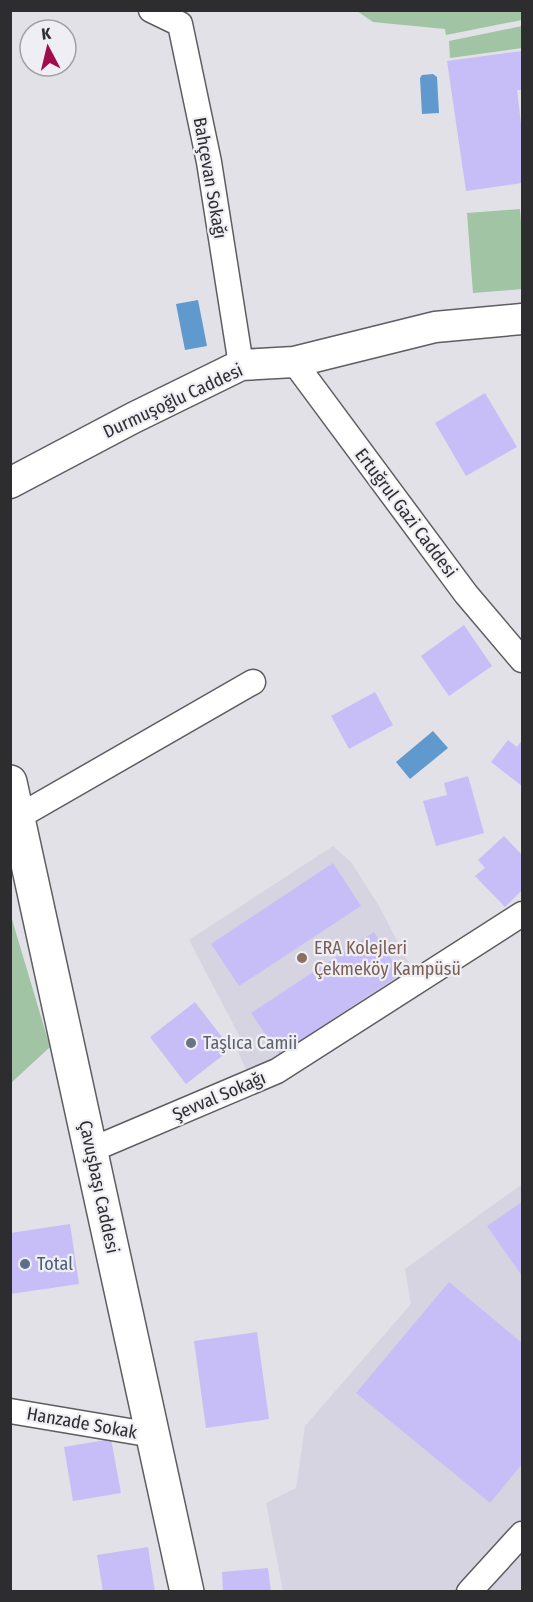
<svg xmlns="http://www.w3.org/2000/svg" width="533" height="1602" font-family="'Fira Sans Condensed',sans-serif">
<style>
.built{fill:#d6d4e1}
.green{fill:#a0c4a4}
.water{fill:#5f99cd}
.building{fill:#c7bef7}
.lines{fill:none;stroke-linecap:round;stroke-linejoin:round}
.minor-casing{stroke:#5e5d62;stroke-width:27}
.tertiary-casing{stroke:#5e5d62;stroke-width:33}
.secondary-casing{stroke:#5e5d62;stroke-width:36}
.minor{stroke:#fff;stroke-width:24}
.tertiary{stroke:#fff;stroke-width:30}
.secondary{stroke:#fff;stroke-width:33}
.education-dot{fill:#8d6e63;stroke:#efeef4;stroke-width:2}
.worship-dot{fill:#6b7280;stroke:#efeef4;stroke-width:2}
.service-dot{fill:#5c6f8a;stroke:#efeef4;stroke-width:2}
.labels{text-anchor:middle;stroke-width:4.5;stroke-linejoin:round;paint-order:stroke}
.street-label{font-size:18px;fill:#2d2d2f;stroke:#efeef4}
.education-label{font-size:18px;fill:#785e54;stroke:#efeef4;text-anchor:start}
.worship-label{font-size:18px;fill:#5b616d;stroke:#efeef4;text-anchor:start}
.service-label{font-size:18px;fill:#4e5e75;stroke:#efeef4;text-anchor:start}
</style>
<rect width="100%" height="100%" fill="#e1e1e7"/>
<path class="built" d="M333 846 351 862 379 906 415 975 249 1076 237 1050 241 1039 189 940Z
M522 1184V1591H283L266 1503 296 1488 305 1426 411 1304 405 1269Z"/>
<path class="green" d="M357 11H522V20L446 35 445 29 373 22Z
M522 26V48L450 58 449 41Z
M520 209 522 236V289L473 293 467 213Z
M11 916 50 1047 11 1083H10Z"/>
<path class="water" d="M433 74 437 77 439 113 422 114 420 78 422 75Z
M198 300 207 346 185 350 176 304Z
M433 731 448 748 410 779 396 762Z"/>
<path class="building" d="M522 51V90H517L522 132V183L466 191 447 61Z
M485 393 517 447 466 476 435 423Z
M464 625 492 666 449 696 421 656Z
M375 692 393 725 349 749 331 716Z
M508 740 517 747 522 740V786L491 762Z
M468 776 484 833 436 846 423 801 447 795 444 783Z
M504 836 522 855V890L505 907 475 876 485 868 478 860Z
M333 863 361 906 239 986 211 944Z
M374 932 401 974 279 1054 251 1013Z
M195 1002 231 1049 186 1084 150 1037Z
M522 1202V1276L487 1226Z
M70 1224 79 1284 10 1294V1233Z
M449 1282 522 1343V1425L521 1426 522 1428V1464L490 1503 356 1393Z
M257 1332 269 1419 206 1428 194 1341Z
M111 1439 121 1493 73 1501 64 1447Z
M148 1547 155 1592H103L97 1555Z
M268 1568 271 1592H223L222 1572Z"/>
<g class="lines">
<defs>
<path id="minor" d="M151 10 180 24 209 162 241 365
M294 362 466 594 522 660
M18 817 253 682
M91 1150 277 1071 522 914
M10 1411 153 1435
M469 1592 522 1534"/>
<path id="tertiary" d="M10 483 133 418 241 365 294 362 435 327 522 319"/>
<path id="secondary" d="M10 782 187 1592"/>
</defs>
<use href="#minor" class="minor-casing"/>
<use href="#tertiary" class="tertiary-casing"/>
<use href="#secondary" class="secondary-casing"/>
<use href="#minor" class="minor"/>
<use href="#tertiary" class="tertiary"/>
<use href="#secondary" class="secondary"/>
</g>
<circle class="education-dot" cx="302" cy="958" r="6"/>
<circle class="worship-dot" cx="191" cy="1043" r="6"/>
<circle class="service-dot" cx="25" cy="1264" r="6"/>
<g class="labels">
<g class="street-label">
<text transform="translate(210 178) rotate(80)" y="6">Bahçevan Sokağı</text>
<text transform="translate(173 401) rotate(-25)" y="6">Durmuşoğlu Caddesi</text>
<text transform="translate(406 513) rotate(53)" y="6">Ertuğrul Gazi Caddesi</text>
<text transform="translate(219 1096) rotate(-23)" y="6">Şevval Sokağı</text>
<text transform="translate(99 1187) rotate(78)" y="6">Çavuşbaşı Caddesi</text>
<text transform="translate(82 1423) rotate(10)" y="6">Hanzade Sokak</text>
</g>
<g class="education-label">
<text x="314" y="954">ERA Kolejleri<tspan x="314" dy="21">Çekmeköy Kampüsü</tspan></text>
</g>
<g class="worship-label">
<text x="203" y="1049">Taşlıca Camii</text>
</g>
<g class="service-label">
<text x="37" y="1270">Total</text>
</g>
</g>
<rect width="533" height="1602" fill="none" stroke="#2d2d2f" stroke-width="24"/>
<g transform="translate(48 48) rotate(353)"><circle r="28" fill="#efeef4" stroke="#a1a1a5" stroke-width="1.5"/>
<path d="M0-4.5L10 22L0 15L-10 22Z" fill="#a20c4c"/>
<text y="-9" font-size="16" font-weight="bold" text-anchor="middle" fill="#2d2d2f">K</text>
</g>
</svg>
